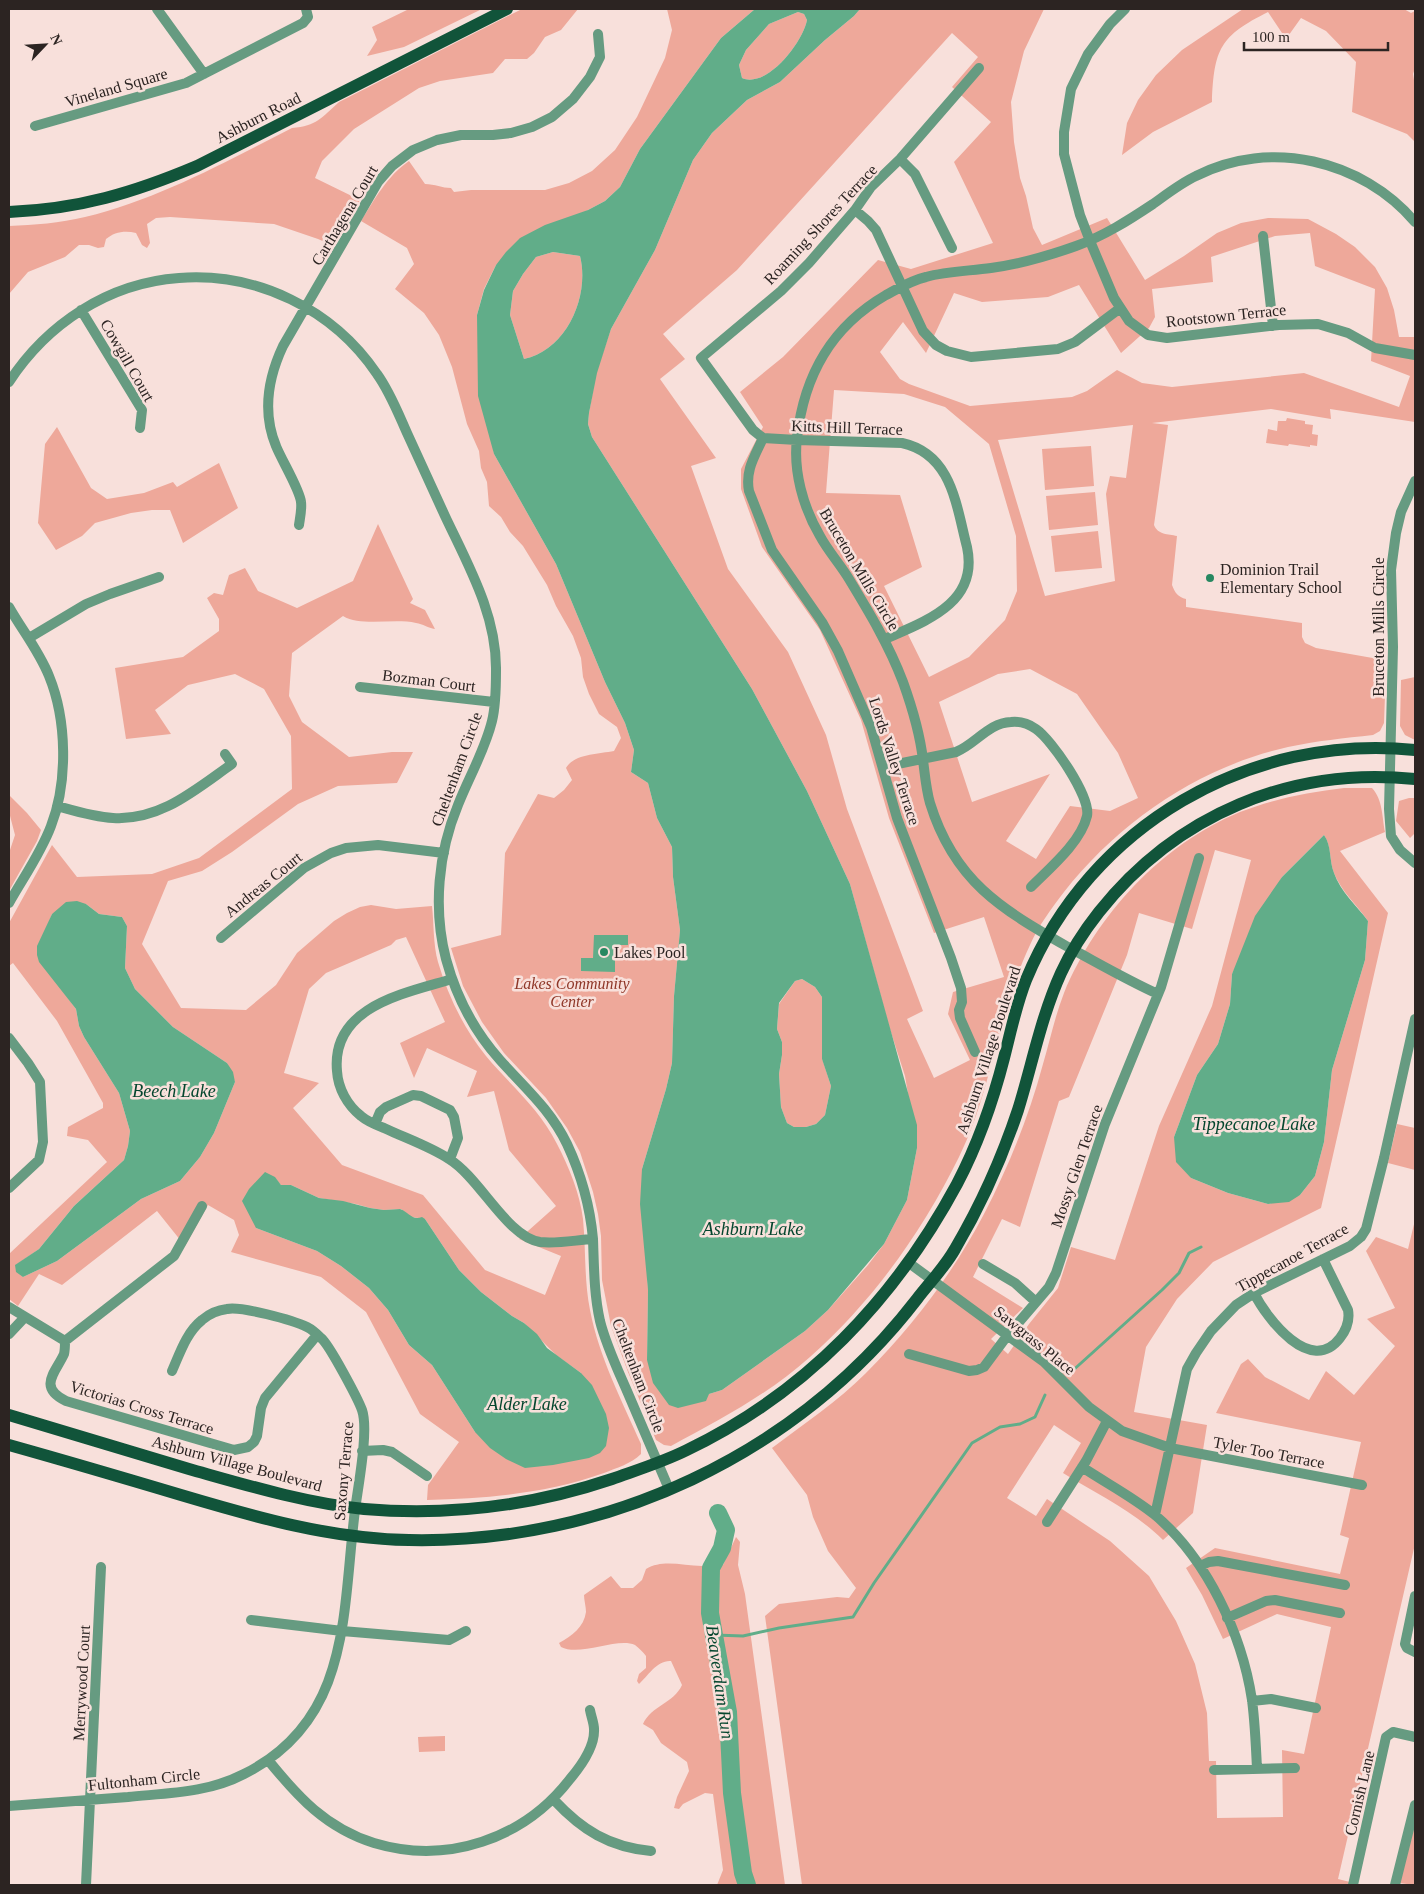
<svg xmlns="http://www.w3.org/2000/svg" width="1424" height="1894" font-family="'Times New Roman',serif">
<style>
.green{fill:#eea89a;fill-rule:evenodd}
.water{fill:#61ad89;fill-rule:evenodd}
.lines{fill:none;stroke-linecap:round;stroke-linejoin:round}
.stream{stroke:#61ad89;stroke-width:3}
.river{stroke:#61ad89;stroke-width:18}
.minor{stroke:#669b81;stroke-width:10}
.major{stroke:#11543a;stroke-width:12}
.poi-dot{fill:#278861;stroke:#f8e0db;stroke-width:2}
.labels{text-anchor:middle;stroke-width:5;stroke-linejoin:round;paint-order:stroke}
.street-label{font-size:16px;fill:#2c2422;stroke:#f8e0db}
.poi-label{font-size:16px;fill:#2c2422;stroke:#f8e0db;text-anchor:start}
.park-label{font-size:16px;font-style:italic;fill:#8f3627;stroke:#f8e0db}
.water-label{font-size:18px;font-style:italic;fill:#04462e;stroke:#f8e0db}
</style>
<rect width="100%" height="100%" fill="#f8e0db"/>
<path class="green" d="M409 9H482L404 47 367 56 377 40 372 27Z
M522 9H578L561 30 545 37 534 53 527 59H505L493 73 440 81 419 88 354 129 322 161 315 178 360 200 334 246 318 239 274 224 170 217 156 218 147 224 150 243 147 248 142 245 136 233C125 230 114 232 106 239L104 247 98 248 89 245H79L65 257 28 272 9 294V226C34 225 60 223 85 217 159 199 225 162 292 128 317 126 321 118 339 102Z
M667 9H755L721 38 640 149 620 187 605 201 588 210 496 265 484 289 477 315 494 454 556 564 605 682 625 723 634 750 631 772 648 783 657 818 672 847 673 877 680 930 674 996 672 1063 666 1089 642 1169 648 1290 647 1360 709 1394 722 1390 805 1331 828 1310 868 1265 884 1244 907 1200 917 1148 905 1076 888 1023 850 884 807 791 752 689 592 437 588 424 589 413 596 373 611 329 655 250 693 160 712 133 747 100 780 82 825 40 854 16 860 9H1044L1024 51 1011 102 1014 142 1020 178 1026 196 1033 228 1042 245 1107 218 1145 280 1184 256 1217 233 1241 223 1268 218 1308 219 1336 234 1355 247 1375 267 1387 288 1394 310 1399 337H1415V422L1330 409 1331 419 1271 409 1152 423 1168 425 1154 525C1158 535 1168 534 1177 536L1172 585C1175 593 1178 597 1186 599V607L1302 623V637L1305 643 1316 648 1384 660 1386 667 1384 723 1380 731 1373 735C1345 738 1316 741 1288 747 1199 767 1120 821 1064 892 1052 908 1038 926 1030 945 998 1013 992 1090 959 1157 922 1232 873 1301 810 1357 769 1394 719 1420 671 1446L664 1445 656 1440 628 1372 611 1326 602 1280 601 1236 598 1214 593 1192 580 1152 567 1128 546 1098 504 1053 482 1022 463 986 451 948 501 935 505 853 538 794 554 798 564 790 572 780 566 768C574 754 598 754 614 751L621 738 617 727 599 714 589 694 583 677 581 658 573 636 556 606 547 585 523 546 510 532 501 517 489 506 487 482 481 468 479 451 467 424 452 367 439 335 424 313 395 289 414 264 407 248 361 221C375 199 387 176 409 161L425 184C435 184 442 188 451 188L454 192 471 190H545L569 183 592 171 615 150 637 117 665 58 672 30ZM952 33 978 57 952 87 991 122 954 162 993 243 911 269 878 260 783 357 740 392 763 427 741 469V489L762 547 820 630 861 720 889 818 934 933 984 917 1004 977 953 992 948 1014 970 1060 934 1078 907 1019 923 1011 847 809 826 735 788 652 728 569 691 466 716 458 660 379 685 359 663 334 737 270ZM1310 233 1315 266 1375 289 1371 361 1410 376 1399 407 1304 373 1172 387 1142 383 1117 370 1087 391 1072 397 970 406 909 384 900 379 880 352 903 322 926 353 954 293 982 302 1048 297 1079 285 1121 353 1149 328 1155 317 1152 289 1213 282 1211 257 1275 236ZM834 390 904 394 945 407 989 444 1016 536 1017 591 1005 620 969 657 929 677 884 586 922 567 900 495 826 493ZM1133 425 1126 478 1110 476 1106 494 1115 581 1045 596 998 440ZM1030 669 1077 694 1118 753 1138 798 1110 811 1070 806 1036 859 1006 841 1050 774 972 802 939 702 998 674Z
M1243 9H1404L1411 13 1415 11V68L1413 74 1415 86V142L1407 134 1352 112 1356 62 1326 31 1301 18 1286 39 1268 12C1220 36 1214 49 1212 102L1153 132 1122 155 1127 123 1138 100 1156 75 1182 50Z
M798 12 804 14 807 20C803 42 767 89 742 78L739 65 746 50 769 24Z
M553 252 580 256C590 296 567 350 524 359L510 315 513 291 523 274 536 257Z
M1287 418 1305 421V424L1313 425 1312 434 1318 435 1317 446 1310 445V447L1289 444 1288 446 1266 443 1268 429 1277 431 1278 421H1286Z
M57 427 91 488 107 499 144 493 173 482 177 487 219 463 238 508 183 543 170 510H152L131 513 95 523 82 536 56 550 38 523 45 444Z
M1091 446 1094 486 1045 490 1042 449Z
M1095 492 1098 525 1049 530 1046 496Z
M378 524 413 599 410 603 425 610 435 629C428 628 423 624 416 623 394 618 361 627 343 616L292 653 289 696 302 722 349 757 392 752H413L397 783 338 786 298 804 232 852 202 871 168 881 142 944 181 1008 246 1010 276 985 297 953 334 921 347 913 360 907 371 905 396 909 432 906C434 924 433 944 438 962 448 996 464 1029 486 1056 511 1086 540 1109 557 1144 569 1167 580 1194 583 1219 586 1250 584 1280 590 1310 599 1357 622 1401 641 1444V1454C631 1464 616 1468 604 1473 545 1494 488 1498 427 1500L428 1485 459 1442 420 1414 366 1312 321 1277 231 1252 239 1235 234 1220 208 1205 185 1246 157 1211 62 1285 39 1274 18 1306 9 1299V1254L107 1162 88 1140 67 1136 68 1127 103 1108V1103L57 1021 13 963 9 966V923L52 845 77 877 152 874 199 858 292 789 291 736 264 689 235 674 188 685 155 710 171 734 126 739 115 668 183 657 219 631V619L207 598 214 593 223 595 229 575 245 568 258 591 297 608 353 581ZM86 904 99 914 122 917 127 926 125 968 135 989 173 1027 227 1063 235 1082 214 1133 200 1157 180 1181 141 1199 57 1261 23 1277 16 1265 39 1249 74 1206 124 1160 128 1146 130 1131 119 1093 84 1037 79 1026 76 1009 59 986 46 929 52 914ZM406 937 445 1022 400 1043 414 1078 427 1048 477 1071 467 1097 494 1091 509 1150 556 1206 519 1239 561 1256 545 1295 485 1270 423 1195 342 1165 293 1108 319 1083 284 1073 309 989 326 973 391 945 396 940ZM274 1177 281 1185H291L319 1198 356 1204 370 1208 384 1210 401 1209 411 1217 425 1219 459 1270 481 1292 512 1316 524 1323 556 1355 581 1373 475 1432 432 1365 409 1345 388 1310 369 1288 341 1266 317 1251 256 1228Z
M1098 531 1102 568 1055 572 1051 536Z
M1415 677V740L1405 735 1400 726 1401 680Z
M1344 788H1372C1383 800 1382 817 1385 832L1340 851 1388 913 1321 1208 1213 1262 1177 1299 1146 1347 1134 1412 1207 1425 1193 1513 1163 1540C1135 1512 1097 1494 1063 1473L1081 1443 1054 1425 1007 1498 1036 1516 1047 1499 1110 1541 1149 1576 1176 1621 1195 1664 1207 1713 1209 1761H1216L1217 1818 1283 1817 1282 1750 1304 1754 1331 1627 1277 1614 1223 1639 1202 1595 1186 1568 1215 1548 1340 1574 1349 1538 1340 1535 1361 1442 1216 1413 1241 1364 1248 1359 1265 1377 1309 1400 1326 1371 1354 1395 1395 1346 1367 1319 1395 1308 1366 1251 1376 1237 1408 1249 1415 1220V1544L1338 1879 1350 1882V1885H802L765 1616 779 1604 837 1597 849 1598 856 1588 828 1551 813 1517 807 1495 772 1448C804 1424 838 1401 866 1373 913 1326 953 1273 984 1214 1009 1166 1029 1116 1043 1064 1050 1040 1055 1016 1064 993 1097 914 1161 845 1240 812 1273 799 1309 792 1344 788ZM1324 835C1332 847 1329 861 1334 873 1341 891 1357 905 1368 921L1365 960 1332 1070 1324 1142 1315 1176 1300 1195 1268 1204 1228 1193 1191 1178 1174 1137 1197 1075 1218 1044 1230 1004 1232 974 1282 877ZM1215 850 1251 860 1212 1006 1159 1126 1115 1260 1071 1247 1058 1288 1029 1324 1008 1354 991 1339 1023 1308 973 1277 1002 1219 1020 1227 1059 1101 1069 1097 1127 955 1139 913 1192 929Z
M9 795 27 813 41 830 37 841 9 891V853L15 835 9 812Z
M1409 798H1415V833L1410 838 1396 821 1399 801Z
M802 979 815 987 822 997V1058L831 1086 825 1115 816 1124 806 1127H794L787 1123 781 1107 779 1074 782 1055V1042L777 1029 779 1004 795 981Z
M1397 1124 1415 1128V1170L1388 1163Z
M736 1537 740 1542 738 1565 745 1594 785 1885H717L723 1870 713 1794 705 1793 683 1804 679 1809 674 1808 677 1797 689 1771 687 1762 661 1743 653 1730 643 1724C651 1706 674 1703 682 1685L671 1661C657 1660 648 1676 639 1684L637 1681 639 1674 646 1668V1656C643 1652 639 1648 635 1645 617 1637 580 1657 561 1647L559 1643C572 1636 584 1627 586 1612 586 1607 584 1600 584 1595L611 1576 621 1588H633L642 1580 646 1569C663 1559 683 1566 702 1566 709 1567 716 1566 723 1565Z
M445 1736V1751L419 1752 418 1737Z
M1415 1823V1885L1399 1883Z"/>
<path class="water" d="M755 9H860L854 16 825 40 780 82 747 100 712 133 693 160 655 250 611 329 597 373 589 413 588 424 592 437 752 689 807 791 850 884 917 1125V1148L907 1200 884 1244 828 1310 805 1331 722 1390 709 1394 706 1401 678 1408 669 1405 653 1383 647 1360 648 1290 640 1204 642 1169 666 1089 672 1063 674 996 680 930 673 877 672 847 657 818 648 783 631 772 634 750 625 723 605 682 556 564 494 454 478 396 477 315 484 290 496 265 506 252 520 238 545 225 588 210 605 201 620 187 640 149 721 38ZM798 12 804 14 807 20C803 42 767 89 742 78L739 65 746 50 769 24ZM553 252 580 256C590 296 567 350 524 359L510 315 513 291 523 274 536 257ZM802 979 815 987 822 997V1059L831 1086 825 1115 816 1124 806 1127H794L787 1123 781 1107 779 1074 782 1055V1042L777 1029 779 1003 795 981Z
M1324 835C1332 846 1329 861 1334 873 1340 891 1357 906 1368 921L1365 960 1332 1070 1324 1142 1315 1176 1300 1195 1289 1202 1268 1204 1228 1193 1191 1178 1176 1162 1174 1137 1197 1075 1218 1044 1230 1004 1232 974 1255 916 1282 877Z
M77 901 86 904 99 914 122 917 127 926 125 968 135 989 173 1027 227 1063 233 1072 235 1082 214 1133 200 1157 180 1181 141 1199 57 1261 23 1277 16 1272 15 1265 39 1249 74 1206 124 1160 128 1146 130 1131 119 1093 84 1037 79 1026 76 1009 39 962 37 955V946L52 914 66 902Z
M594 935H628V945H615V972L581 971V958H593Z
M265 1172 275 1177 281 1185H291L319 1198 343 1201 370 1208 384 1210 400 1209C409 1212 412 1221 422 1217L425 1219 459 1270 481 1292 512 1316 524 1323 537 1334 547 1348 581 1373 592 1385 606 1414 609 1428 606 1446 600 1453 589 1458 553 1465 525 1468 506 1459 490 1448 475 1432 432 1365 409 1345 388 1310 369 1288 341 1266 317 1251 256 1228 242 1201 249 1189Z"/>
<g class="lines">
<path class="stream" d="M1070 1373 1162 1290 1179 1273 1189 1253 1201 1247
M714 1635 743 1636 779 1628 853 1617 874 1583 972 1443 1000 1427 1020 1424 1035 1417 1045 1395"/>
<path class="river" d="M718 1513 726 1530 722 1548 711 1568 710 1613 728 1712 732 1793 743 1873 747 1885"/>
<path class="minor" d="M157 9 204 74
M1125 9 1110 24 1088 54 1071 89 1064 132V154L1080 215 1090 241 1114 298 1129 321 1148 335 1167 338 1279 325 1318 324 1348 333 1375 348 1415 355
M35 126 186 83 303 23 308 17 306 9
M900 159 915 174 952 248
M855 210 868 221 876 230 923 331 936 345 947 351 971 357 1058 349 1075 342 1119 309
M1263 236 1273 326
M81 310 142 410 140 428
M9 382C47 324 108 283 179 278 257 272 333 309 377 374 390 392 398 413 407 433 420 461 432 488 445 516 468 565 497 615 496 671 496 687 496 705 492 721 485 750 469 777 458 805 438 853 433 909 446 959 456 996 475 1032 500 1060 525 1088 550 1109 567 1144 581 1174 590 1206 593 1239 594 1267 594 1294 600 1321 606 1345 617 1368 627 1391 641 1424 655 1457 669 1489
M763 438C755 456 745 470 749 491L772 550 822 622 838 651 871 727 897 818 951 958 961 988 962 1002 959 1010 960 1018 975 1052
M763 438 753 430 701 358 781 291 809 263 855 210 871 187 900 159 979 68
M763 438 797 440 902 443C952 454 956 505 967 547 979 603 926 621 885 639
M1415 481 1401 512 1396 533 1391 570 1393 647 1389 809 1391 836 1400 850 1415 863
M299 525C300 518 302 509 301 502 300 490 281 459 276 446 262 412 268 378 283 346L378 182 392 166 413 150 437 140 461 135H493L511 133 532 127 552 117 573 99 590 77 600 57 598 34
M9 607C22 630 39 651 49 676 67 720 68 782 51 826 41 853 23 878 9 903
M29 638 86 604 110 594 159 577
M360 687 494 702
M883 767 956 752C976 744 988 723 1011 722 1020 721 1029 724 1036 729 1052 740 1091 797 1087 816 1081 842 1050 868 1031 887
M57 806C75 811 94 817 113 818 160 821 195 790 232 764L225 754
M221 938 304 868 331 853 346 848 378 845 444 853
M452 979C406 993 331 1006 337 1071 338 1088 347 1105 361 1116 368 1122 376 1125 384 1128 405 1138 429 1146 449 1159 480 1178 507 1237 540 1242 557 1244 576 1240 593 1239
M1158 994C1127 980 1098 963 1068 947 1001 909 954 881 930 803 926 789 925 775 923 760 920 734 912 707 903 682 889 645 869 612 849 579 840 564 828 551 820 536 803 507 793 471 797 438 804 375 831 327 886 295 899 288 912 280 926 277 947 271 970 271 991 268 1021 264 1048 256 1076 246 1104 236 1129 220 1153 204 1167 194 1181 183 1196 176 1270 138 1362 160 1415 222
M9 1038 28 1063 40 1082 43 1142 39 1160 9 1188
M375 1124 380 1112 386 1107 413 1095 421 1096 450 1110 454 1117 458 1138 450 1159
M202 1206 174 1256 65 1341C65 1345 65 1350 64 1354 56 1372 37 1387 66 1401L234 1450 248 1447 254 1442 257 1436 261 1408 265 1398 317 1335
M909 1263 1044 1362 1089 1407 1122 1431 1170 1448 1362 1485
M983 1264 1015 1283 1036 1302
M1254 1293C1267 1319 1311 1376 1340 1338 1347 1329 1350 1321 1348 1310L1323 1259
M9 1307 65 1341
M9 1334 24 1318
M909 1354 969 1371 977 1370 984 1367 1007 1336 1049 1287 1056 1273 1105 1124 1161 987 1199 858
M362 1451 383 1450 392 1452 427 1476
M1082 1467C1106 1483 1133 1497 1155 1515 1207 1559 1242 1634 1252 1700 1255 1723 1256 1746 1257 1769
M1155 1515 1187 1369 1196 1353 1211 1331 1236 1305 1254 1293 1350 1246 1361 1237 1366 1229 1384 1158 1415 1019
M1047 1522 1086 1461 1107 1421
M1200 1566 1209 1562 1218 1561 1345 1585
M1415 1596 1405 1644 1407 1648 1415 1652
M1227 1618 1266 1601 1275 1600 1340 1613
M251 1620 342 1631 449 1640 466 1631
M1252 1701 1271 1699 1316 1708
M268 1760C298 1797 326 1828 374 1843 447 1865 524 1839 570 1779 581 1766 595 1746 594 1729 594 1723 591 1716 590 1710
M1214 1770 1295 1768
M554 1800C582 1830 609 1847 651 1851
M9 1806C48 1803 88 1800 128 1797 167 1793 208 1793 244 1774 352 1720 342 1612 355 1510 358 1487 369 1430 362 1410 358 1399 329 1344 321 1338 317 1334 311 1329 307 1327 293 1320 241 1306 227 1309 218 1310 209 1314 202 1320 186 1333 180 1353 172 1371
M86 1885 101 1567
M1353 1885 1386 1737 1393 1732 1415 1737
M1395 1885 1415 1805"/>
<path class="major" d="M9 212C79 209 133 193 197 166L507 9
M9 1415C69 1433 129 1451 189 1469 246 1485 305 1503 364 1509 448 1516 532 1506 612 1479 637 1470 663 1462 687 1450 806 1393 895 1299 957 1184 978 1144 993 1101 1004 1058 1011 1031 1016 1005 1026 980 1090 825 1250 733 1415 750
M9 1445C66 1461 124 1478 181 1495 255 1517 331 1539 409 1540 606 1544 797 1455 917 1299 930 1282 945 1267 955 1249 981 1205 1002 1158 1018 1110 1032 1065 1041 1017 1061 973 1071 951 1084 931 1099 912 1176 815 1291 766 1415 779"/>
</g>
<g class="poi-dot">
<circle cx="1210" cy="578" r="5"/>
<circle cx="604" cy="952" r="5"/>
</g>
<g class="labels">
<g class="street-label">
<text transform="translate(116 87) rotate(-16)" y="6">Vineland Square</text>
<text transform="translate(258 117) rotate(-27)" y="6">Ashburn Road</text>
<text transform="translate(344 215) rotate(-59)" y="6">Carthagena Court</text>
<text transform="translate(820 224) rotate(-47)" y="6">Roaming Shores Terrace</text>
<text transform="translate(1226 315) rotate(-6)" y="6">Rootstown Terrace</text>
<text transform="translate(128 360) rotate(60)" y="6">Cowgill Court</text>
<text transform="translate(847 427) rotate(2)" y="6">Kitts Hill Terrace</text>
<text transform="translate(860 569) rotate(59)" y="6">Bruceton Mills Circle</text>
<text transform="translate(1378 627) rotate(-90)" y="6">Bruceton Mills Circle</text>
<text transform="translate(429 680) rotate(7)" y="6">Bozman Court</text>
<text transform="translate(895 761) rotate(72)" y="6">Lords Valley Terrace</text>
<text transform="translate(456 769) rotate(-70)" y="6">Cheltenham Circle</text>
<text transform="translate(263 884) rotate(-39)" y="6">Andreas Court</text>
<text transform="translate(988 1050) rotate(-72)" y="6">Ashburn Village Boulevard</text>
<text transform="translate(1076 1166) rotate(-71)" y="6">Mossy Glen Terrace</text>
<text transform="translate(1292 1257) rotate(-29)" y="6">Tippecanoe Terrace</text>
<text transform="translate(1035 1340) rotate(39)" y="6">Sawgrass Place</text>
<text transform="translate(639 1375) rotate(69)" y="6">Cheltenham Circle</text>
<text transform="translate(142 1407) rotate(17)" y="6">Victorias Cross Terrace</text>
<text transform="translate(1269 1452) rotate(11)" y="6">Tyler Too Terrace</text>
<text transform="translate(237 1463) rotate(15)" y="6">Ashburn Village Boulevard</text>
<text transform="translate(343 1471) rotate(-85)" y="6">Saxony Terrace</text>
<text transform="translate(81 1683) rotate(-87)" y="6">Merrywood Court</text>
<text transform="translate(144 1779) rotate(-6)" y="6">Fultonham Circle</text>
<text transform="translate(1359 1793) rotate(-77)" y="6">Cornish Lane</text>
</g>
<g class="poi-label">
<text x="1220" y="575">Dominion Trail<tspan x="1220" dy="18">Elementary School</tspan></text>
<text x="614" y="958">Lakes Pool</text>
</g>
<g class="park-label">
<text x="572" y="989">Lakes Community<tspan x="572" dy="18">Center</tspan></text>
</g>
<g class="water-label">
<text x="174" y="1097">Beech Lake</text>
<text x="1254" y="1130">Tippecanoe Lake</text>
<text x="753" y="1235">Ashburn Lake</text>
<text x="527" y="1410">Alder Lake</text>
<text transform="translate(720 1682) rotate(82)" y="6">Beaverdam Run</text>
</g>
</g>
<rect width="1424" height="1894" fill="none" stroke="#2c2422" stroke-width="20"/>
<g transform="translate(45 45) rotate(65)" stroke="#f8e0db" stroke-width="4" paint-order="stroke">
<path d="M0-4L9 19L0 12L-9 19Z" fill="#2c2422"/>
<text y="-8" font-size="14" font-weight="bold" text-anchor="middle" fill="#2c2422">N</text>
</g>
<path d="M1244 42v8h144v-8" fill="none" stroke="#2c2422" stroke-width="2.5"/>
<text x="1252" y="42" font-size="15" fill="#2c2422" stroke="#f8e0db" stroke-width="4" paint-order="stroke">100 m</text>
</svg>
